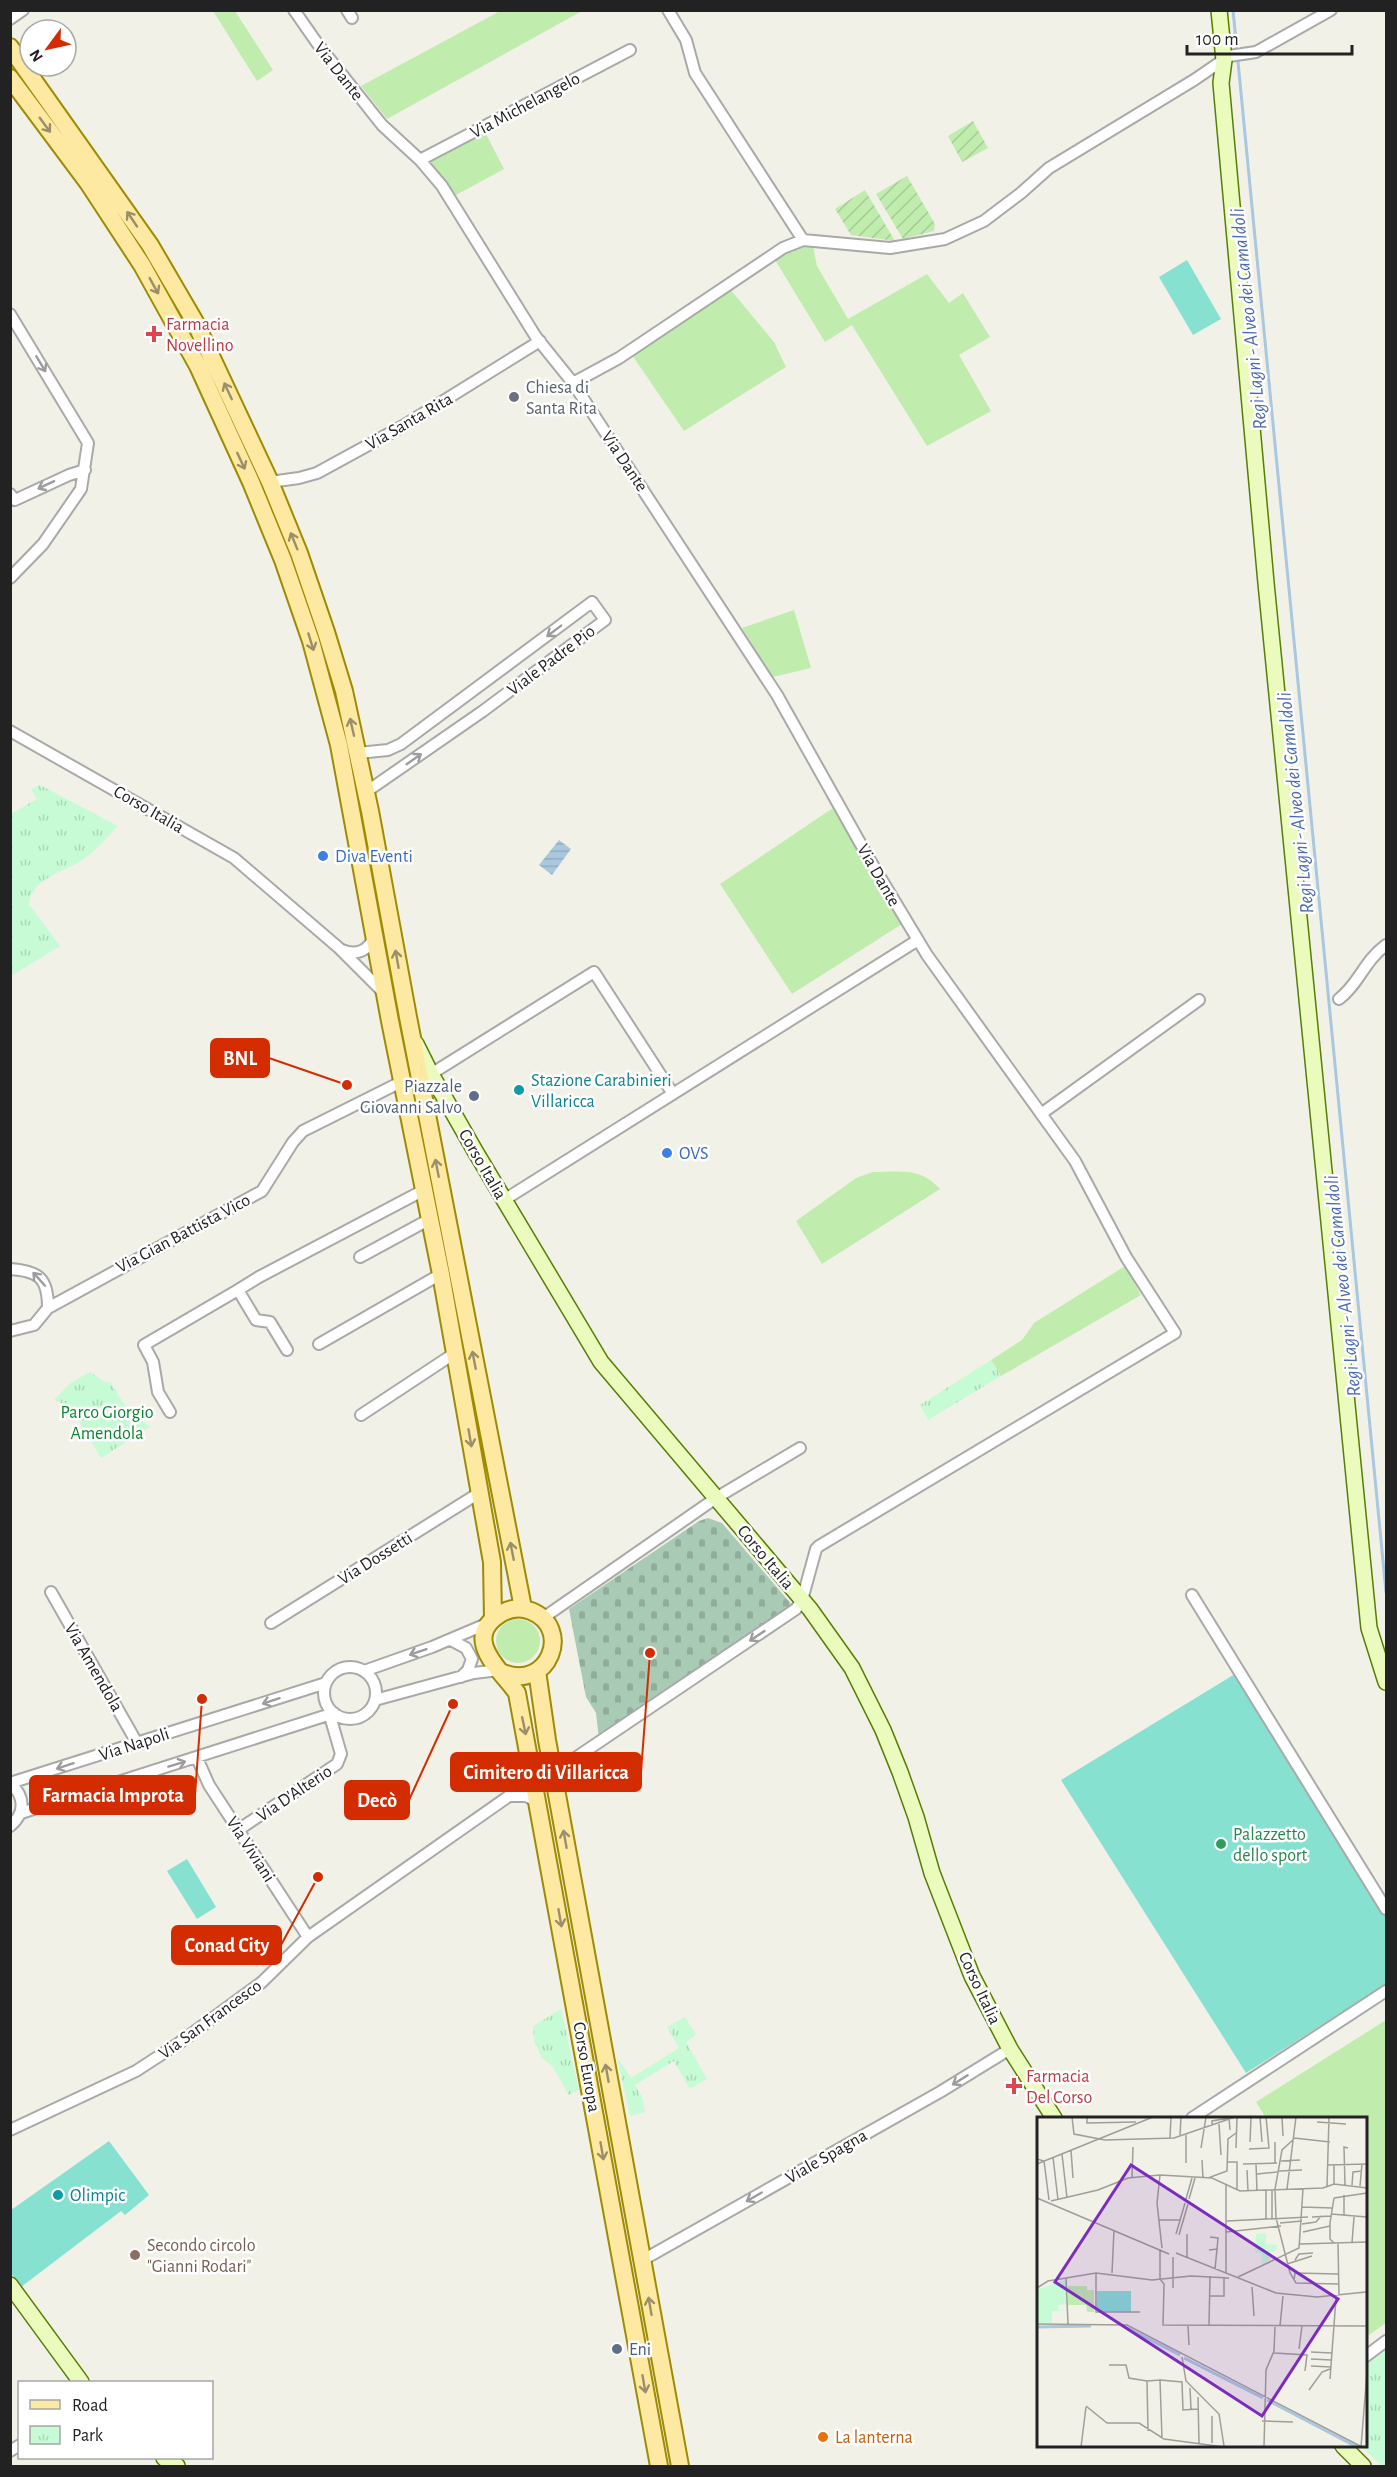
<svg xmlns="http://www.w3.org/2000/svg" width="1397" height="2477" font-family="'Alegreya Sans',sans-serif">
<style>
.grass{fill:#c0ecae}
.cemetery{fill:url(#cemetery-stones)}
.park{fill:url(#park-tufts)}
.garden{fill:url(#garden-furrows)}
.pitch{fill:#86e1d1}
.water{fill:url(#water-rules)}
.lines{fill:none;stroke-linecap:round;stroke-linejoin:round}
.stream{stroke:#a9c8df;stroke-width:3}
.street-casing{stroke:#a9a9a9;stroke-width:14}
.secondary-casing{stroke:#577e03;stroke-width:18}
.primary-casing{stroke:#9f8b00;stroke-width:20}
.street{stroke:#fff;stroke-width:10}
.secondary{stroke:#ebfbbd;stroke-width:15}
.primary{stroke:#fde9a2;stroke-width:16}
.oneway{stroke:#9a8f68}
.oneway2{stroke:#9c9c9c}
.health-dot{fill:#e0444e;stroke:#fff;stroke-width:2}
.worship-dot{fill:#6b7280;stroke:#fff;stroke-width:2}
.shop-dot{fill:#3f7fe0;stroke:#fff;stroke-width:2}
.culture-dot{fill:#0f9aa8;stroke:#fff;stroke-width:2}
.service-dot{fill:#5c6f8a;stroke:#fff;stroke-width:2}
.leisure-dot{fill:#2e9e5b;stroke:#fff;stroke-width:2}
.education-dot{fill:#8d6e63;stroke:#fff;stroke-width:2}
.food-dot{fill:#e8710a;stroke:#fff;stroke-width:2}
.labels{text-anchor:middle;stroke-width:5;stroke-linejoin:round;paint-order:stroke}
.street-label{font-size:18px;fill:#222;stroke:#fff}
.health-label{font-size:18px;fill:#be3a42;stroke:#fff;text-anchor:start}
.worship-label{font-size:18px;fill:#5b616d;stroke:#fff;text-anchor:start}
.shop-label{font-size:18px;fill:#366cbe;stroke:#fff;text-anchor:start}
.culture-label{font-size:18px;fill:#0d838f;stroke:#fff;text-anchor:start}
.service-label{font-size:18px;fill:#4e5e75;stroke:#fff;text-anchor:end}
.park-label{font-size:18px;fill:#0a852e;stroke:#fff}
.leisure-label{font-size:18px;fill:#27864d;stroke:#fff;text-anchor:start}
.education-label{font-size:18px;fill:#785e54;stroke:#fff;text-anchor:start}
.food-label{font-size:18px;fill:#c56008;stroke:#fff;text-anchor:start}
.water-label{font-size:20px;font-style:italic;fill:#4b6ab4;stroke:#fff}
.inset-river{fill:none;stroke:#a9c8df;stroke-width:3}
.inset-road{fill:none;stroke:#9f9e99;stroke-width:1.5}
.view{fill:#7b2cbf;fill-opacity:0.15;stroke:#7b2cbf;stroke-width:3}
.inset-edge{fill:none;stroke:#222;stroke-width:3}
.leader{fill:none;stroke:#d32c00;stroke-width:2}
.callout-dot{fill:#d32c00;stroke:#fff;stroke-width:2}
.callout{fill:#d32c00;stroke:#d32c00;stroke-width:2}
.callout-label{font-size:20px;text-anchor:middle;font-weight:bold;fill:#fff}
</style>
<defs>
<pattern id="cemetery-stones" width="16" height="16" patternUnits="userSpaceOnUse" patternTransform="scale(1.5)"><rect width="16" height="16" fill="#a9cbb5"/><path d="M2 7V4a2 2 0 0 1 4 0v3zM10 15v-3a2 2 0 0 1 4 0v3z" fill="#91ae9b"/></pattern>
<pattern id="park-tufts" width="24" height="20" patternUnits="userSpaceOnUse" patternTransform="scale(1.5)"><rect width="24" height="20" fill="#c6fbd5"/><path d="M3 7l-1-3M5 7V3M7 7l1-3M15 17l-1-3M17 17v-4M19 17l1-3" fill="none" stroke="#aad7b7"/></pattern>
<pattern id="garden-furrows" width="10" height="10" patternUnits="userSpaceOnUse" patternTransform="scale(1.5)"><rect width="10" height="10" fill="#c0ecae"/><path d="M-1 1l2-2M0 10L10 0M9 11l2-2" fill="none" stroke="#a5ca95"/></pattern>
<pattern id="water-rules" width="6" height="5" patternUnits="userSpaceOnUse" patternTransform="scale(1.5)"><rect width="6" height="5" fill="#a9c8df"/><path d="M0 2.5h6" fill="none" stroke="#91acbf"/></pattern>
</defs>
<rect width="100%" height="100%" fill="#f2f1e8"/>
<path class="grass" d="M502 10 582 11 387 119 361 86Z
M213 11H235L273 70 257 81Z
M485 132 504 169 456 195 428 162Z
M805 245 813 246 817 266 848 319 927 274 949 303 963 293 990 337 959 355 991 411 927 446 852 325 825 342 775 260Z
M730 289 774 342 786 367 684 431 632 355Z
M794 610 811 668 773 677 742 628Z
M833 808 902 924 792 994 720 884Z
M873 1172C900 1172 920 1167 940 1189L822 1264 796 1221 856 1178Z
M1125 1266 1141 1295 1001 1376 991 1360 1022 1340 1034 1323Z
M496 1641a22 22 0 1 1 44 0a22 22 0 1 1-44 0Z
M1386 2020V2323L1366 2337V2118H1266L1256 2102Z"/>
<path class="cemetery" d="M708 1518 722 1523 792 1605 599 1739 596 1713 586 1697 569 1609 699 1521Z"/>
<path class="park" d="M40 785 118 826C107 837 97 850 84 859 66 872 32 877 29 904L60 946 11 976V814L37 799 31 789Z
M991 1360 1001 1376 928 1420 920 1405Z
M90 1372 103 1381 111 1383 126 1407 150 1427 101 1458 70 1406 54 1400 70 1383Z
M561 2009 579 2090 569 2095 553 2067 542 2058 534 2041 533 2026Z
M685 2017 696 2035 686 2042 707 2079 690 2089 674 2061 635 2085 643 2100 645 2112 630 2116 617 2057 631 2078 679 2048 667 2027Z
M1386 2345V2466H1382L1361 2446H1366V2359Z"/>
<path class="garden" d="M973 121 988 148 962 162 948 136Z
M907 176 935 224 934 231 903 239 876 194Z
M865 190 895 241 851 235 835 209Z"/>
<path class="pitch" d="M1187 260 1221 319 1193 335 1159 277Z
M1235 1674 1386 1918V1984L1246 2073 1061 1780Z
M187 1859 216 1907 197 1919 167 1871Z
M109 2141 149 2195 125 2215 121 2211 21 2287 11 2273V2210Z"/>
<path class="water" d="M559 840 571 849 552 875 539 865Z"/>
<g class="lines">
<path class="stream" d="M1233 10 1386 1592"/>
<defs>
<path id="street" d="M294 10 317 43 382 125 420 160 442 186 536 337 573 383 777 695 868 857 927 955 1075 1161 1126 1257 1175 1333 819 1546 816 1549 802 1600 796 1609 559 1769 552 1770
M347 10 352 18
M668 10 686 40 695 73 803 240
M10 19 23 10
M420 160 630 50
M10 314 88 443 81 489 43 544 10 578
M573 383 619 358 783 248 803 240 890 248 945 239 984 221 1021 193 1049 168 1194 80 1229 56 1256 52 1331 10
M270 482 299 478 317 473 403 426 540 341
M10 494 15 500 69 475 85 470
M10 731 234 858 339 948 386 995
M358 753 388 750 401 744 592 602 605 620 483 711 366 792
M342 950C356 956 369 951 374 936
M1339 999C1359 984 1364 961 1386 945
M431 1074 594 972 673 1094
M426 1112 448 1104
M1041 1114 1199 1000
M504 1200 918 940
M360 1257 430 1219
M10 1269C39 1271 48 1278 48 1308
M10 1331 34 1325 48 1308 262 1191 293 1142 303 1131 403 1081
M319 1344 441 1274
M287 1350 270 1322 256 1320 238 1290 259 1277 424 1190
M170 1412 158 1392 153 1362 144 1345 238 1290
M361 1415 455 1353
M51 1592 137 1743
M1192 1595 1386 1909
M543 1618 716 1498 800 1448
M271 1623 479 1493
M451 1640 466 1648 472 1659 468 1670 461 1677
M324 1693a26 26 0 1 1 52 0a26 26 0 1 1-52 0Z
M364 1671 432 1647 491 1622
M375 1700 474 1673 499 1670
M197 1758 209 1785 308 1937
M509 1796H526L538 1802
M21 1813 334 1713
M10 1826C26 1813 25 1796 10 1783L326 1683
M238 1830 337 1764 341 1754 330 1716
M1192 2118 1386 1991
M10 2130 136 2071 179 2043 262 1982 308 1937 509 1796 529 1763
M641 2261 940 2092 1010 2049
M1366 2356 1386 2341
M10 2451 20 2445"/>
<path id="secondary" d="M1219 10 1224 60 1221 83 1266 583 1369 1628 1386 1682
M416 1044 431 1074 475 1151 601 1362 810 1609 852 1668 883 1730 900 1772 916 1817 932 1873 972 1976 1010 2049 1054 2118
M10 2285 81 2382
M1343 2446 1363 2466
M164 2458 177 2466"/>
<path id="primary" d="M10 47 150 245 195 322 270 482 299 553 326 632 344 691 370 811 408 1017 523 1608
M10 78 89 184 142 265 198 366 251 482 283 560 311 641 339 745 390 1021 441 1274 492 1562 493 1619
M537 1671 547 1740 680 2466
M503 1673C549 1691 573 1628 531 1611 521 1607 510 1608 500 1614 461 1639 501 1670 517 1693L659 2466"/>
</defs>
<use href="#street" class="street-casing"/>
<use href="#secondary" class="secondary-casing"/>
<use href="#primary" class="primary-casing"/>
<use href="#street" class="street"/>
<use href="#secondary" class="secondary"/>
<use href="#primary" class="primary"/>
</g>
<defs><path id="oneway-shaft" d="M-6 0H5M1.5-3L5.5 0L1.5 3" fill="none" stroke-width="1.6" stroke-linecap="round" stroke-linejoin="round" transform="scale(1.5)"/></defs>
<g class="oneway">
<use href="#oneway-shaft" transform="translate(45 125) rotate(54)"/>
<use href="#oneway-shaft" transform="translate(132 219) rotate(-124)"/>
<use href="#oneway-shaft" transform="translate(154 286) rotate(61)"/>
<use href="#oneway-shaft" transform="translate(228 391) rotate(-115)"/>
<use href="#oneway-shaft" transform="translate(241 461) rotate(65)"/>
<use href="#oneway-shaft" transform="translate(294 541) rotate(-112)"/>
<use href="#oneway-shaft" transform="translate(311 642) rotate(73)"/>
<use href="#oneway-shaft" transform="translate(352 727) rotate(-103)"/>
<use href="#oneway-shaft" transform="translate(397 959) rotate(-100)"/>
<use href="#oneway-shaft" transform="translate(437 1168) rotate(-101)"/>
<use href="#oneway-shaft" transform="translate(474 1360) rotate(-101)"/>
<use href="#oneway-shaft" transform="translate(470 1438) rotate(80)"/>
<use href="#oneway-shaft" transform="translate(512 1551) rotate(-101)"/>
<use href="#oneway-shaft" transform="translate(524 1726) rotate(78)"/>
<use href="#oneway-shaft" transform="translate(565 1839) rotate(-100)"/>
<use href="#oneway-shaft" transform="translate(560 1918) rotate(80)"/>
<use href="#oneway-shaft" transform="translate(607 2073) rotate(-100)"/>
<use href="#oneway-shaft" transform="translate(602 2151) rotate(80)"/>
<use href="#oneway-shaft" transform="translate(650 2306) rotate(-100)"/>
<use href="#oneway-shaft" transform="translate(644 2384) rotate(80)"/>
</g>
<g class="oneway2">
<use href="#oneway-shaft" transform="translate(41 364) rotate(59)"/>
<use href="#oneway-shaft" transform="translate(46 485) rotate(155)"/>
<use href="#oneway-shaft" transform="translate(554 631) rotate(143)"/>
<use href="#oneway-shaft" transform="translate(414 759) rotate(-35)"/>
<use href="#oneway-shaft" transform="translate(39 1279) rotate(-132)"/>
<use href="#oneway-shaft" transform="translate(757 1636) rotate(146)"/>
<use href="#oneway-shaft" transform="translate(418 1652) rotate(161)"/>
<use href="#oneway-shaft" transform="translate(271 1701) rotate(162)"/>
<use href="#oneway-shaft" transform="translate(177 1764) rotate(-17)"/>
<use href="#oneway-shaft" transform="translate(65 1766) rotate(162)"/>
<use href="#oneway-shaft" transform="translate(960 2080) rotate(148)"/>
<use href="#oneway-shaft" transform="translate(754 2197) rotate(150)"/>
</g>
<g class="health-dot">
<path d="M151 325h6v6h6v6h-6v6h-6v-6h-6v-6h6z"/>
<path d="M1011 2077h6v6h6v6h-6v6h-6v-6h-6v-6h6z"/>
</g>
<circle class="worship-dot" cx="514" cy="397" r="6"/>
<g class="shop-dot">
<circle cx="323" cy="856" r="6"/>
<circle cx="667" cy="1153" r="6"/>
</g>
<g class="culture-dot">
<circle cx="519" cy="1090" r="6"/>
<circle cx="58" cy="2195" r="6"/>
</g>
<g class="service-dot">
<circle cx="474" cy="1096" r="6"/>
<circle cx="617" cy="2349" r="6"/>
</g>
<circle class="leisure-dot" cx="1221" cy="1844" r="6"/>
<circle class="education-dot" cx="135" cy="2255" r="6"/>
<circle class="food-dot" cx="823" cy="2437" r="6"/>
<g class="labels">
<g class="street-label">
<text transform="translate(339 71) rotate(52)" y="6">Via Dante</text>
<text transform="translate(525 105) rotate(-28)" y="6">Via Michelangelo</text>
<text transform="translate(409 421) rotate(-30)" y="6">Via Santa Rita</text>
<text transform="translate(625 461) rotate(56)" y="6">Via Dante</text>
<text transform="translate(551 660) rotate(-37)" y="6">Viale Padre Pio</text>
<text transform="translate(149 809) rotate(30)" y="6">Corso Italia</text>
<text transform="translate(879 875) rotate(60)" y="6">Via Dante</text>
<text transform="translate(483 1164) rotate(60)" y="6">Corso Italia</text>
<text transform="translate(183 1233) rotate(-28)" y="6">Via Gian Battista Vico</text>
<text transform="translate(766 1557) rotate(50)" y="6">Corso Italia</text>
<text transform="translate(375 1558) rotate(-32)" y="6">Via Dossetti</text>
<text transform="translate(94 1667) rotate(60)" y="6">Via Amendola</text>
<text transform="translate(134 1744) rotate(-18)" y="6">Via Napoli</text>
<text transform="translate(294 1793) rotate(-34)" y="6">Via D'Alterio</text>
<text transform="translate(251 1849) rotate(57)" y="6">Via Viviani</text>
<text transform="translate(980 1988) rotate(65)" y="6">Corso Italia</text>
<text transform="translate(210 2019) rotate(-36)" y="6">Via San Francesco</text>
<text transform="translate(587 2067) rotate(80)" y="6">Corso Europa</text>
<text transform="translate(826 2156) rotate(-30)" y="6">Viale Spagna</text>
</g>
<g class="health-label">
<text x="166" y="330">Farmacia<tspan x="166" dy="21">Novellino</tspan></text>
<text x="1026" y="2082">Farmacia<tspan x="1026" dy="21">Del Corso</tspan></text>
</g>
<g class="worship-label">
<text x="526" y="393">Chiesa di<tspan x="526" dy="21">Santa Rita</tspan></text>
</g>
<g class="shop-label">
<text x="335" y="862">Diva Eventi</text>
<text x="679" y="1159">OVS</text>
</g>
<g class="culture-label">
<text x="531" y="1086">Stazione Carabinieri<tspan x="531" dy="21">Villaricca</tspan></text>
<text x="70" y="2201">Olimpic</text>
</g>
<g class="service-label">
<text x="462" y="1092">Piazzale<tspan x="462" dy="21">Giovanni Salvo</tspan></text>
<text x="629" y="2355" text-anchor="start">Eni</text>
</g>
<g class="park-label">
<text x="107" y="1418">Parco Giorgio<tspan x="107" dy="21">Amendola</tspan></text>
</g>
<g class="leisure-label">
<text x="1233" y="1840">Palazzetto<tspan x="1233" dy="21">dello sport</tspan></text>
</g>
<g class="education-label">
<text x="147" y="2251">Secondo circolo<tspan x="147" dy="21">"Gianni Rodari"</tspan></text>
</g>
<g class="food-label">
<text x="835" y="2443">La lanterna</text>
</g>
<g class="water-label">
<text transform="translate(1248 319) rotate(-96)" y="7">Regi Lagni - Alveo dei Camaldoli</text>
<text transform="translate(1295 803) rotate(-96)" y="7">Regi Lagni - Alveo dei Camaldoli</text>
<text transform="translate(1342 1286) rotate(-96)" y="7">Regi Lagni - Alveo dei Camaldoli</text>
</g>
</g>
<g transform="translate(1037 2117)">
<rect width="330" height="330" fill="#f2f1e8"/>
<path d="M31 169H50V173H57V195H50L49 188H31Z" fill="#c0ecae"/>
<path d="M229 116V127L240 128 239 134 232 136 233 143 225 147 224 136H218L219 117ZM29 162 30 187 21 188 22 193 30 194H15V206H1L0 173Z" fill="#c6fbd5"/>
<path d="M60 174H94V195L60 194Z" fill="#86e1d1"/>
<path class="inset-river" d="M86 209 143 238M0 210 54 209M147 241 226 281M230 283 320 330"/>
<path class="inset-road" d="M35 0 37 17 68 23 137 21 198 0M50 0V6L99 5M223 0 225 25M245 0 246 19M280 5 309 7M182 7 184 38M175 8V4L192 1 193 13M143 18 144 0M149 18V46M133 21 134 0M257 21 293 25M257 22 245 33 238 72 239 101 253 156 259 166 301 167M213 25 214 0M238 25V46M164 31 169 0M199 31 200 0M212 32 232 31 229 0M34 33 36 61M25 37 30 81M16 40 21 83M0 42 7 44 12 83M165 43 166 61M244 44 263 43M191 45H200V73M0 47 116 0M206 47 240 46M219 47 220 74M291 48 330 47M297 48V67M210 53 211 74M242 54 265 53M220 57 240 55M123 58 120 86 125 131M95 60 96 30M171 61 190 54 191 22 199 16M308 68 307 30 311 31M315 68 316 55 325 54M323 69 325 47M290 70 292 0M250 72 259 0M229 73V102M235 73V102M307 78V98M0 81 132 137M297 81 293 106V122L297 126M297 81 330 76M149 82 155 61M152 82 158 61M14 84 61 73 91 61 123 58 175 61 203 74 286 71 297 67 330 71M265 90 295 91M294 97 330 100M275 100 294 99M122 103H143M190 104 271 100M243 106 265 104M265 107 279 105 284 99M189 115 244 109M266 115 293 109M139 117 148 86M142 118 151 87M173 120 181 121 180 132M301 126 302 179M315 126 317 100M263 127 330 125M123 132V162L127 167 126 208 330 209M172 133 180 132 178 152M139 136 239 176 280 180 329 175M136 140V171M150 141V117M258 143 262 137 276 136M250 147 275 139M59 156V195H103M75 156 77 113M189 156V68M201 160 262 131 266 72M29 161 31 207M257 163 258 156 301 157M215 170 217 199M0 171 11 164 59 156 115 163 154 159 192 161M173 179H187V160M0 207 90 208 325 330M172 208 173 159M151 209 152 228M243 209 246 179M262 232 265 209M274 235 295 236M237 236 270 238 268 254M145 240 149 264 182 297 187 329M274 242 294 243M72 248H89L92 261 110 264M274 249 294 250M293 262 299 181M123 263 145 265 146 293 161 292M153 271 154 292M272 273 285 255 293 252M161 280 162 326M49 289 70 306H102L127 322 187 330M175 299V326M225 304 256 305M111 314 110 264 123 263 125 321M44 330 49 290M227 330 229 253 237 234 238 210M324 330 330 255"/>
<path class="view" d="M94 48 301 182 225 299 18 165Z"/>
<rect width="330" height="330" class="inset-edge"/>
</g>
<path class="leader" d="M347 1085L269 1058M650 1653L641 1772M202 1699L195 1795M453 1704L409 1800M318 1877L281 1945"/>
<g class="callout-dot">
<circle cx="347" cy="1085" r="6"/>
<circle cx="650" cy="1653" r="6"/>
<circle cx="202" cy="1699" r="6"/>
<circle cx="453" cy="1704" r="6"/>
<circle cx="318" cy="1877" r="6"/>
</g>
<g class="callout">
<rect x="211" y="1039" width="58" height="38" rx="6"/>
<rect x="451" y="1753" width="190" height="38" rx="6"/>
<rect x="30" y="1776" width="165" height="38" rx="6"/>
<rect x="345" y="1781" width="64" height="38" rx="6"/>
<rect x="172" y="1926" width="109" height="38" rx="6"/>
</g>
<g class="callout-label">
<text x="240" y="1065">BNL</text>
<text x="546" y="1779">Cimitero di Villaricca</text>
<text x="113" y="1802">Farmacia Improta</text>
<text x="377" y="1807">Decò</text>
<text x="227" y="1952">Conad City</text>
</g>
<rect width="1397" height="2477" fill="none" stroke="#222222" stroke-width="24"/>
<rect x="18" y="2381" width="195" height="78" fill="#ffffff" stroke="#a7a7a7" stroke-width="1.5"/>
<rect x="30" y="2400" width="30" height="9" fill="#fde9a2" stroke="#a7a7a7" stroke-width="1.5"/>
<text x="72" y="2411" font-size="18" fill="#222222">Road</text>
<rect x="30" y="2426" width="30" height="18" fill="url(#park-tufts)" stroke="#a7a7a7" stroke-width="1.5"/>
<text x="72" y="2441" font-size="18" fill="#222222">Park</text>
<g transform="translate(48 48) rotate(237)"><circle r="28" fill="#ffffff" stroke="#a7a7a7" stroke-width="1.5"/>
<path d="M0-4.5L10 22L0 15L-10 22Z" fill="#d32c00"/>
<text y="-9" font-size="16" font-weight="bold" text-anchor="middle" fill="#222222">N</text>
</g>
<path d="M1187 45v9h165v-9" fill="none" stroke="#222222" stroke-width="3"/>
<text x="1196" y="45" font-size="18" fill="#222222" stroke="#ffffff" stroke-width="4.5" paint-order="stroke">100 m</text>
</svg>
